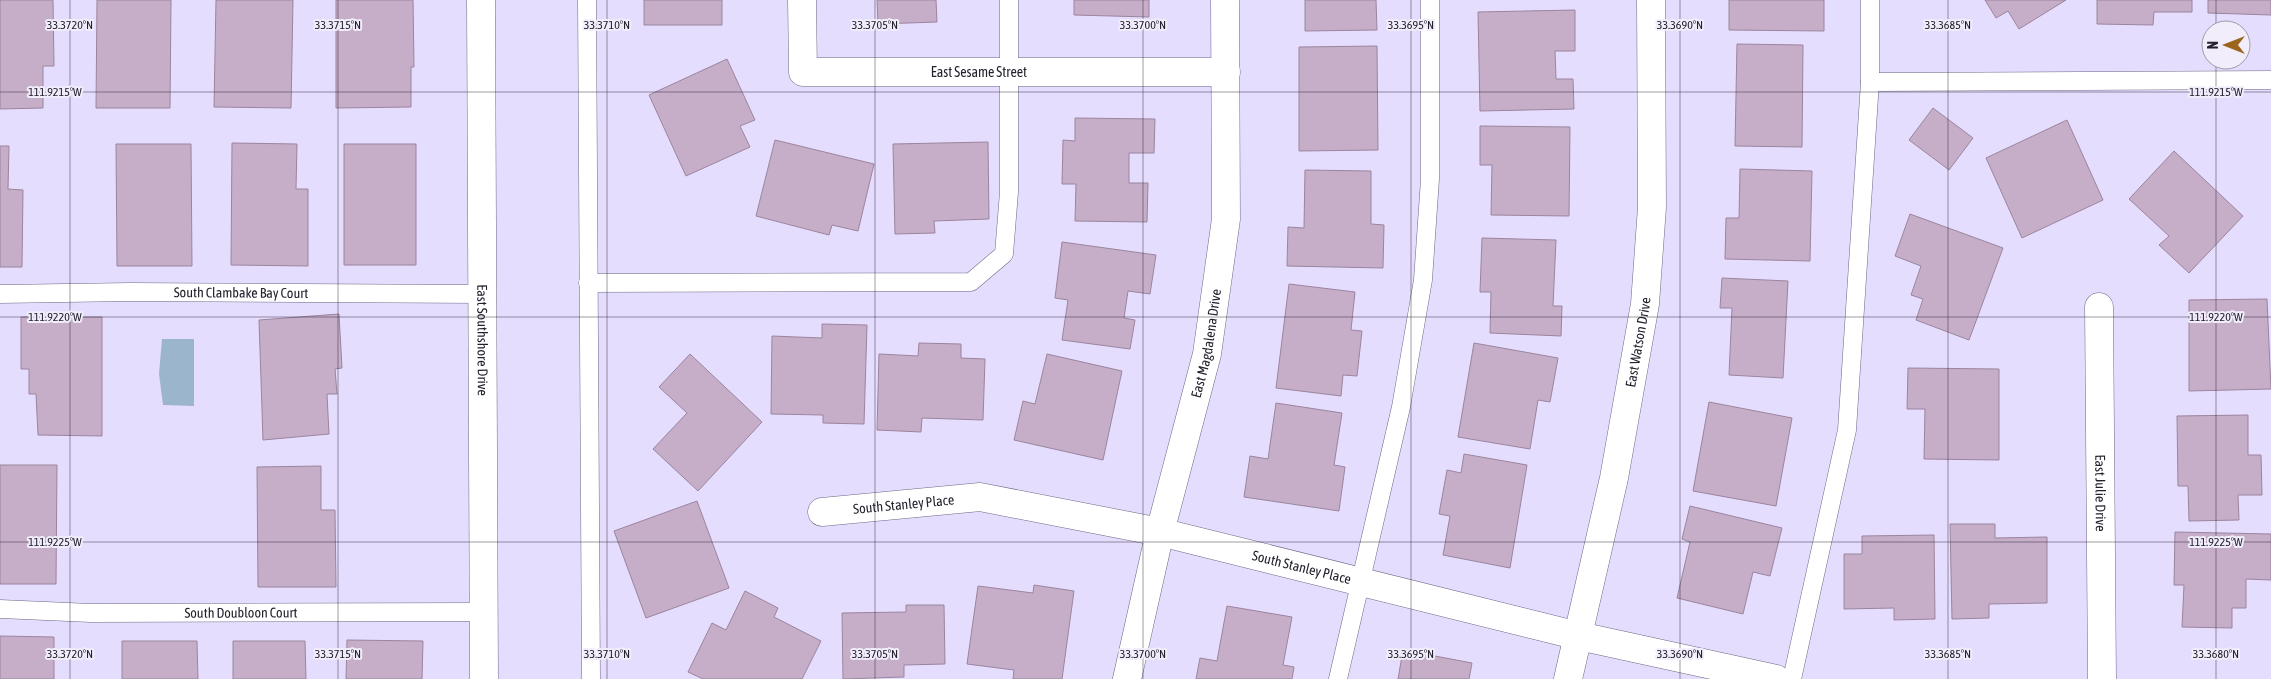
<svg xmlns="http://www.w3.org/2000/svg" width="2271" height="679" font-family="'Asap Condensed',sans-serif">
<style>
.water{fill:#9ab5cc}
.building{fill:#c6aec9;stroke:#9b849e}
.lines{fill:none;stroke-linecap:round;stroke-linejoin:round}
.lane-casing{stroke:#6f6785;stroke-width:19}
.street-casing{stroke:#6f6785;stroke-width:29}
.secondary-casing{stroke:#6f6785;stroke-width:29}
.lane{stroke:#fff;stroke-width:18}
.street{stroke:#fff;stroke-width:28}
.secondary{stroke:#fff;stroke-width:28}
.ticks{fill:none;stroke:#24212d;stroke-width:1;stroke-opacity:0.45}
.labels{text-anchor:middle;stroke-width:4;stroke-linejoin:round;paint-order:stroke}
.street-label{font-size:14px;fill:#24212d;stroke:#f1edfb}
.ticks-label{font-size:12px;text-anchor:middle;fill:#24212d;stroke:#f1edfb;stroke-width:4;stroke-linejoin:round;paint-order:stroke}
</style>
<rect width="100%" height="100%" fill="#e5ddfe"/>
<path class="water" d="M162 339H194V406L163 405 159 374Z"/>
<path class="building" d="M0 0H53L54 66H43V108L0 109Z
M97 0H171L170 108H96Z
M216 0H293L291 108 214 107Z
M336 0H413L414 67H411V107L336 108Z
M644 0H722V25H644Z
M877 0H936L937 22 878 24Z
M1074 0H1149V17L1074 15Z
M1305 0H1376L1377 30 1305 31Z
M1729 0H1824V31L1729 30Z
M1985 0H2066L2019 29 2008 11 1996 18Z
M2097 0H2192V12H2154L2153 25 2097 24Z
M2208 0H2271V15L2208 13Z
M1575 10V51H1555L1556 79H1573L1574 109 1480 111 1478 12Z
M1737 44 1803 45 1802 147 1735 146Z
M1377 46 1378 150 1299 151V47Z
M727 59 755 120 740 126 750 147 686 176 649 95Z
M1933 108 1973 138 1949 170 1909 140Z
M1075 118 1155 119 1154 153H1129V183H1148L1147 222 1075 221 1076 184H1062L1063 140 1075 141Z
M2067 120 2103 200 2022 238 1986 158Z
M1480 126 1570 127 1569 216 1491 215 1492 165H1480Z
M775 140 874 164 858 231 832 225 829 235 756 216Z
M988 142 989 219 934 221 935 233 895 234 893 144Z
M232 143 297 144 296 189H308V266L231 265Z
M116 144H191L192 266H117Z
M344 144H416V265H344Z
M0 146H9L8 189 23 190 22 267H0Z
M2174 151 2243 216 2189 273 2159 245 2169 236 2129 199Z
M1740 169 1812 171 1810 261 1725 259 1726 218H1739Z
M1305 170 1371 171V224L1384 225 1383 268 1287 266 1288 227 1304 228Z
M1910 214 2003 248 1969 340 1916 320 1923 299 1911 295 1921 266 1895 256Z
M1482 238 1556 240 1553 306H1562L1561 336 1490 333 1491 292H1480Z
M1062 242 1156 255 1150 294 1128 291 1124 318 1135 320 1130 349 1062 340 1068 300 1055 298Z
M1722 278 1788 281 1783 378 1729 375 1732 308H1720Z
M1289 284 1355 292 1351 330 1362 331 1357 376 1343 375 1341 396 1276 388Z
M2267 299 2271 389 2189 391V300Z
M339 314 342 368 335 369 337 394H327L329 434 263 440 259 320Z
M21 317H102V436L38 435 36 394H29V369H21Z
M822 324 867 325 864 424 823 423V415L771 414 772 336 822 338Z
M919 343 961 344V358L985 359 983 420 922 418 921 432 877 430 879 354 918 356Z
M1474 343 1558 358 1550 402 1538 400 1530 449 1458 437Z
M690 354 762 422 698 491 653 449 687 413 659 387Z
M1047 354 1122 371 1103 460 1014 440 1023 401 1035 404Z
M1908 368 1999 369V460L1924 459 1925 409H1907Z
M1709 402 1792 418 1776 506 1693 491Z
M1276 403 1342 413 1334 465 1345 467 1339 511 1244 497 1250 456 1268 459Z
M2248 415V455H2261L2262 495H2238L2239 520 2189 521 2188 486H2178L2177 416Z
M1464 454 1527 465 1510 568 1443 555 1450 516 1439 514 1447 470 1461 473Z
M0 465H57L56 584H0Z
M321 466V510H335L336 587H258L257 467Z
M697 501 729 588 646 618 614 531Z
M1690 506 1782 528 1770 576 1753 572 1743 614 1677 598 1690 542 1682 539Z
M1950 524H1995V538L2047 537V603L1989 604V618L1952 619Z
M2175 532 2271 534V580L2246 579V608H2232V628L2182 627 2184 585H2174Z
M1934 535 1935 619 1894 620V608L1844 609V554H1862V536Z
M1034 585 1074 591 1062 679H1013L1014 670 967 664 978 586 1033 593Z
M745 591 778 608 774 617 821 641 802 679H703L688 672 712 623 726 630Z
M906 605H944L945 664 904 665V677L843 679 842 613 906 612Z
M1227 606 1292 617 1283 665 1294 667 1292 679H1196L1200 658 1217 661Z
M0 636 54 637V679H0Z
M347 640 423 641 422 679H346Z
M122 641H197L198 679H122Z
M233 641H305L306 679H233Z
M1403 650 1472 663 1469 679H1398Z"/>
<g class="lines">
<defs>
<g id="lane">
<path d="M587 0 591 679"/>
<path d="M1870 82 2271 80"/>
<path d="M588 283 971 282 1004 254 1009 192V0"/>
<path id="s1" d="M0 294 130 292 482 294"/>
<path id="s2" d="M0 609 91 613 483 612"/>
<path d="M1338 679 1401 407 1423 280 1430 179V0"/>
<path d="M1792 679 1847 430 1870 82V0"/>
</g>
<g id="street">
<path id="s3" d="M802 0 803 72H1226"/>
<path id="s4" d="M2099 307 2102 679"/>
<path id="s5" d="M822 512 980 497 1160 532 1579 636 1776 679"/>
<path id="s6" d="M1127 679 1160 532 1207 354 1226 219 1225 0"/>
<path id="s7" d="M1568 679 1614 478 1645 304 1652 207 1651 0"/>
</g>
<g id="secondary">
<path id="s8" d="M481 0 484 679"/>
</g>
</defs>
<use href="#lane" class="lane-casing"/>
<use href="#street" class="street-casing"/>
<use href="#secondary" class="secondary-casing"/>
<use href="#lane" class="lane"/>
<use href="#street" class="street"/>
<use href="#secondary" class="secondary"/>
</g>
<path class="ticks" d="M70 0V679M338 0V679M607 0V679M875 0V679M1143 0V679M1411 0V679M1680 0V679M1948 0V679M2216 0V30M2216 60V679M0 92H2271M0 317H2271M0 542H2271"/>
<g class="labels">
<g class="street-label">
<text dy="5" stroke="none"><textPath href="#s3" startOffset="248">East Sesame Street</textPath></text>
<text dy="5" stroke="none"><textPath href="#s1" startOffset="241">South Clambake Bay Court</textPath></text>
<text dy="5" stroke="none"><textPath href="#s8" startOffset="340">East Southshore Drive</textPath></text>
<text dy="5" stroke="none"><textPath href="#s6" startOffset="345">East Magdalena Drive</textPath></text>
<text dy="5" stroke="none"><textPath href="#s7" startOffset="344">East Watson Drive</textPath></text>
<text dy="5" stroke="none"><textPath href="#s4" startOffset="186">East Julie Drive</textPath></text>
<text dy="5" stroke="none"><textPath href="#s5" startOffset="82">South Stanley Place</textPath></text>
<text dy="5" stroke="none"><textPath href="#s5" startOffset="488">South Stanley Place</textPath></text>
<text dy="5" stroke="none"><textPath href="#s2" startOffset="241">South Doubloon Court</textPath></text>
</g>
</g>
<g class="ticks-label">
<text x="70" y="29">33.3720°N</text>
<text x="338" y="29">33.3715°N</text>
<text x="607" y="29">33.3710°N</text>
<text x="875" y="29">33.3705°N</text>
<text x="1143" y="29">33.3700°N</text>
<text x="1411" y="29">33.3695°N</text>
<text x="1680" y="29">33.3690°N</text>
<text x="1948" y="29">33.3685°N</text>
<text x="2216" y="96">111.9215°W</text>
<text x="55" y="96">111.9215°W</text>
<text x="2216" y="321">111.9220°W</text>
<text x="55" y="321">111.9220°W</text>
<text x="2216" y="546">111.9225°W</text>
<text x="55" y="546">111.9225°W</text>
<text x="70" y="658">33.3720°N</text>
<text x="338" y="658">33.3715°N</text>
<text x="607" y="658">33.3710°N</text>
<text x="875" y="658">33.3705°N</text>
<text x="1143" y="658">33.3700°N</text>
<text x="1411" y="658">33.3695°N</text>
<text x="1680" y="658">33.3690°N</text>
<text x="1948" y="658">33.3685°N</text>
<text x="2216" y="658">33.3680°N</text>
</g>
<g transform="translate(2226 45) rotate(270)"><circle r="24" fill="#f1edfb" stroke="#9f9ba9"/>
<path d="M0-4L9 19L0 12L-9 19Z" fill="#9b651e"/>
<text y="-8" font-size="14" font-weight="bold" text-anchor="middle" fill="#24212d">N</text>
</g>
</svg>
